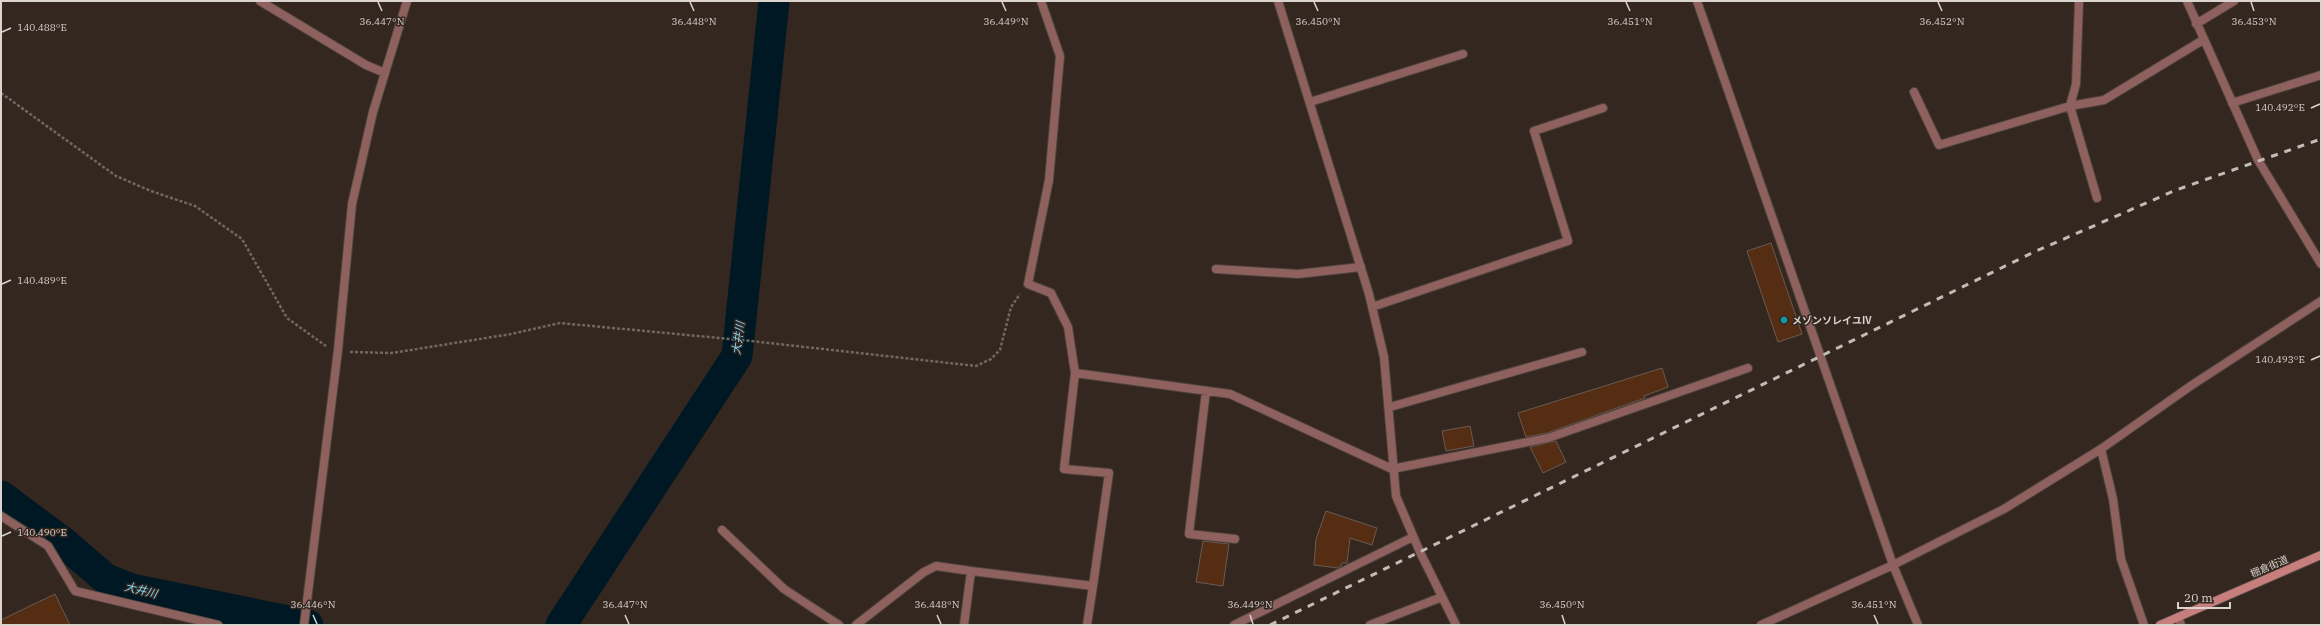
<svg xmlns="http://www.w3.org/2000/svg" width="2322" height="626" font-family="'IBM Plex Serif','Noto Sans JP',serif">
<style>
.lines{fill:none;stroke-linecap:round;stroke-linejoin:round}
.river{stroke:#001823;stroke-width:31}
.building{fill:#552d13;stroke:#695b53}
.lane-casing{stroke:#4e433c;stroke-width:10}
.street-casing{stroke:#4e433c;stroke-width:10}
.secondary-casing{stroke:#4e433c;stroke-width:10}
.path{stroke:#726861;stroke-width:2.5;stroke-dasharray:3 2;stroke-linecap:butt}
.lane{stroke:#8e615f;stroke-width:8}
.street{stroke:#8e615f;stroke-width:8}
.secondary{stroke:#c67f7d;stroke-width:8}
.rail{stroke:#c3bbb6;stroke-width:3;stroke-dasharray:7 7;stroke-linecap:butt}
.ticks{fill:none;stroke:#dbd3ce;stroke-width:1.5}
.culture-dot{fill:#0f9aa8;stroke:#332720;stroke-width:1.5}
.labels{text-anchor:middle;stroke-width:3;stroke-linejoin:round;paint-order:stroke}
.poi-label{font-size:10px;font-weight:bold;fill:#dbd3ce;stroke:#332720;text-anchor:start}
.street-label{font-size:10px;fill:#dbd3ce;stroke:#332720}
.water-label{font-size:11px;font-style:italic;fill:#80dcff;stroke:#332720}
.ticks-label{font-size:10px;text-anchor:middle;fill:#dbd3ce;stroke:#332720;stroke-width:3;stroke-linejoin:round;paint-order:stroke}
</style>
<rect width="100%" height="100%" fill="#332720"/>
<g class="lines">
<path class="river" d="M1 496 64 543 106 579 131 589 308 625
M561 625 737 356 774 1"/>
</g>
<path class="building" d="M1771 243 1802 334 1778 342 1747 251Z
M1662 368 1668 387 1644 396 1645 398 1547 433 1526 437 1518 413Z
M1470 426 1474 446 1446 451 1442 431Z
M1556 441 1566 462 1543 473 1530 447Z
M1326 511 1377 528 1372 545 1350 538 1347 563H1342L1341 566 1338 568 1314 565 1316 539Z
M1203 541 1229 544 1223 586 1196 582Z
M55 594 70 625H1V620Z"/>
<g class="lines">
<defs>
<path id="lane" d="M1216 269 1298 274 1361 267"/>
<path id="street" d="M260 1 366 65 385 73
M1041 1 1060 56 1049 180 1028 284 1051 293 1068 327 1075 373 1230 394 1392 469 1548 438 1748 368
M1278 1 1369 294 1384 357 1396 496 1420 552 1456 625
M1697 1 1893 565 1918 625
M2079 1 2076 84 2070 106 2097 198
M2187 1 2258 160 2321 264
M2196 24 2234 1
M1914 92 1939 145 2070 106 2104 100 2203 40
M1310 102 1463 54
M2232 103 2321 75
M1372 307 1568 241 1534 131 1603 108
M1075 373 1064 469 1109 473 1093 586
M1206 391 1189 534 1235 539
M1390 407 1582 352
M2101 449 2113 499 2121 559 2144 625
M1 516 48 546 75 591 218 625
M722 530 784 589 839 625
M2178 617 2181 625
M304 625 338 350 352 204 373 112 407 1
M856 625 924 572 936 566 971 571
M964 625 971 571 1093 586 1087 625
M1234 625 1413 537
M1370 625 1442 597
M1761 625 1893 565 2004 509 2101 449 2192 385 2321 301"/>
<path id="secondary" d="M2160 625 2321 555"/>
</defs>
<use href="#lane" class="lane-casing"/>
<use href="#street" class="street-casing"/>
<use href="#secondary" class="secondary-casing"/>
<path class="path" d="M1 93 116 176 151 191 195 206 242 239 287 318 326 346
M350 352 392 353 511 334 560 323 751 341 976 366 991 359 1000 350 1011 307 1020 294"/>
<use href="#lane" class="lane"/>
<use href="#street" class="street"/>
<use href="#secondary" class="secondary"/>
<path class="rail" d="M1270 625 2034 252 2176 190 2321 139"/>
</g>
<path class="ticks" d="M378 2 382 11M690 2 694 11M1002 2 1006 11M1314 2 1318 11M1626 2 1630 11M1938 2 1942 11M2251 2 2254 11M2 32 11 28M2311 108 2320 104M2 284 11 280M2311 360 2320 356M2 536 11 532M313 615 317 624M625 615 629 624M937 615 941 624M1250 615 1253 624M1562 615 1565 624M1874 615 1878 624"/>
<circle class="culture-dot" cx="1784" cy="320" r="4"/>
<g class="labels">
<g class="poi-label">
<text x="1792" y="324">メゾンソレイユⅣ</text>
</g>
<g class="street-label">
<text transform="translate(2269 566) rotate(-23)" y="4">棚倉街道</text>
</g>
<g class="water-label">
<text transform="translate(738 338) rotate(-82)" y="4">大井川</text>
<text transform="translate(141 590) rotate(14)" y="4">大井川</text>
</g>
</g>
<g class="ticks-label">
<text x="2254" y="25">36.453°N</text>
<text x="382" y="25">36.447°N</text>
<text x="694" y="25">36.448°N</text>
<text x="1006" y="25">36.449°N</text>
<text x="1318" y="25">36.450°N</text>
<text x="1630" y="25">36.451°N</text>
<text x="1942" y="25">36.452°N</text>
<text x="42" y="31">140.488°E</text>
<text x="2280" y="111">140.492°E</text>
<text x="42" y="284">140.489°E</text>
<text x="2280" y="363">140.493°E</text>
<text x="42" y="536">140.490°E</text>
<text x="313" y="608">36.446°N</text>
<text x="625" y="608">36.447°N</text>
<text x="937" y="608">36.448°N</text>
<text x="1250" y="608">36.449°N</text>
<text x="1562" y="608">36.450°N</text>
<text x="1874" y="608">36.451°N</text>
</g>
<rect width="2322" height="626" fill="none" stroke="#dbd3ce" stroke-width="4"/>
<path d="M2178 602v6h52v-6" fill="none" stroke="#dbd3ce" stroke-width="2"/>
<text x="2184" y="602" font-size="12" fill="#dbd3ce" stroke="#332720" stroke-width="3" paint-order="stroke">20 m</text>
</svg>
